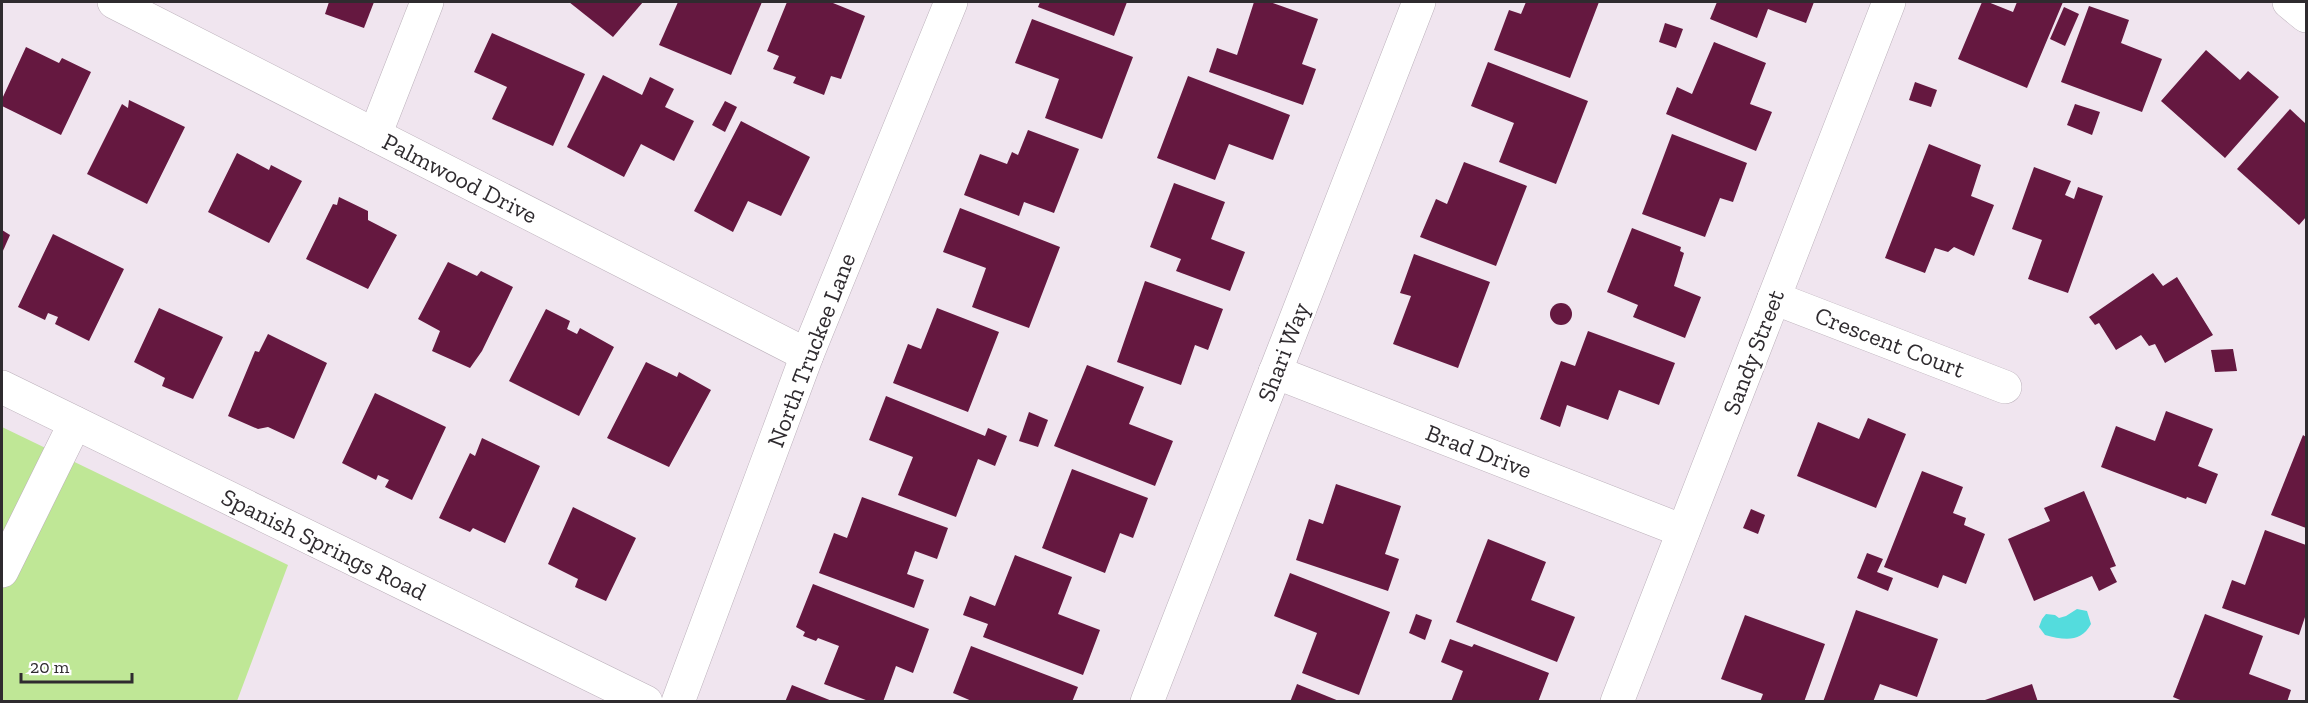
<svg xmlns="http://www.w3.org/2000/svg" width="2308" height="703" viewBox="0 0 2308 703" font-family="'Zilla Slab',serif">
  <style>
    .green { fill: #bfe796 }
    .water { fill: #54dcdd }
    .building { fill: #651840 }
    .lines { fill: none; stroke-linecap: round; stroke-linejoin: round }
    .minor-casing { stroke: #bcb1bb; stroke-width: 34 }
    .tertiary-casing { stroke: #bcb1bb; stroke-width: 34 }
    .minor { stroke: #fff; stroke-width: 33 }
    .tertiary { stroke: #fff; stroke-width: 33 }
    .labels { text-anchor: middle; dominant-baseline: central; stroke-width: 6; stroke-linejoin: round; paint-order: stroke }
    .street-label { font-size: 24px; fill: #2f2b2f; stroke: #fff }
  </style>
  <rect width="100%" height="100%" fill="#f0e5ef"/>
  <polygon class="green" points="2,427 288,565 237,701 2,701"/>
  <path class="water" d="M2077,609L2087,611L2091,624C2081,643 2064,640 2045,635L2039,627L2042,619L2046,614L2055,615L2059,618L2066,616Z"/>
  <g class="building">
    <polygon points="329,2 374,2 364,28 325,14"/>
    <polygon points="569,2 643,2 613,37"/>
    <polygon points="678,2 762,2 731,75 659,45"/>
    <polygon points="787,2 834,2 833,3 865,16 841,79 831,76 824,95 793,83 796,77 773,69 779,56 767,51"/>
    <polygon points="1040,2 1127,2 1114,36 1038,7"/>
    <polygon points="1254,2 1270,2 1318,19 1302,64 1316,69 1303,105 1209,72 1217,48 1237,55"/>
    <polygon points="1526,2 1599,2 1570,78 1494,50 1509,10 1521,14"/>
    <polygon points="1717,2 1814,2 1806,23 1768,9 1757,38 1710,19"/>
    <polygon points="1982,2 1988,2 2013,12 2017,2 2063,2 2027,88 1958,59"/>
    <polygon points="2089,6 2129,20 2121,43 2162,59 2142,112 2061,82"/>
    <polygon points="2064,7 2079,14 2065,46 2050,39"/>
    <polygon points="1032,19 1133,57 1102,139 1045,118 1059,79 1015,63"/>
    <polygon points="1665,23 1683,29 1676,48 1659,42"/>
    <polygon points="492,33 585,74 553,146 492,119 507,87 474,72"/>
    <polygon points="1714,42 1766,63 1750,104 1772,112 1756,151 1666,114 1677,87 1692,94"/>
    <polygon points="26,47 59,63 62,58 91,72 61,135 2,106 2,99"/>
    <polygon points="2206,50 2240,80 2248,71 2279,97 2225,158 2161,101"/>
    <polygon points="1488,62 1588,101 1556,184 1499,162 1514,123 1471,106"/>
    <polygon points="603,75 642,95 650,77 674,89 665,107 694,121 674,161 641,144 624,177 567,147"/>
    <polygon points="1188,76 1290,115 1273,160 1229,144 1215,180 1157,158"/>
    <polygon points="1915,82 1937,90 1931,107 1909,100"/>
    <polygon points="129,100 185,127 147,204 87,174 122,104 128,108"/>
    <polygon points="725,101 737,107 725,132 712,125"/>
    <polygon points="2075,104 2100,112 2092,135 2067,125"/>
    <polygon points="2290,109 2306,124 2306,217 2299,225 2237,169"/>
    <polygon points="741,121 810,157 781,216 748,201 733,232 694,211"/>
    <polygon points="1028,130 1079,149 1054,213 1024,202 1019,216 964,195 980,154 1007,164 1012,152 1018,155"/>
    <polygon points="1672,134 1747,163 1733,202 1720,198 1705,237 1642,214"/>
    <polygon points="1929,144 1981,165 1971,196 1994,205 1974,256 1954,247 1948,252 1935,248 1925,273 1885,258"/>
    <polygon points="237,153 269,170 271,165 302,181 269,243 208,212"/>
    <polygon points="1464,162 1527,186 1496,266 1420,237 1436,199 1447,204"/>
    <polygon points="2034,167 2071,181 2065,195 2074,199 2078,187 2103,196 2068,293 2028,279 2042,240 2012,229"/>
    <polygon points="1174,183 1225,202 1211,239 1245,252 1230,291 1176,271 1181,259 1150,247"/>
    <polygon points="339,197 368,211 368,220 397,235 368,289 306,259 333,204 337,205"/>
    <polygon points="960,208 1060,247 1029,328 972,307 986,268 943,252"/>
    <polygon points="1632,228 1681,247 1680,251 1684,253 1674,286 1701,297 1685,338 1633,317 1638,305 1607,292"/>
    <polygon points="2,230 10,235 2,253"/>
    <polygon points="53,234 124,269 89,341 55,324 58,317 48,313 45,320 18,307"/>
    <polygon points="1414,254 1490,282 1458,368 1393,344 1411,296 1400,293"/>
    <polygon points="448,262 477,276 481,271 513,287 482,351 470,368 432,351 440,331 418,319"/>
    <polygon points="2153,273 2163,286 2177,277 2213,335 2165,363 2155,344 2149,346 2141,335 2116,350 2099,323 2095,325 2089,317"/>
    <polygon points="1145,281 1223,309 1208,350 1195,345 1181,385 1117,362"/>
    <circle cx="1561" cy="314" r="11"/>
    <polygon points="159,308 223,337 193,399 162,386 165,378 134,362"/>
    <polygon points="937,308 999,332 968,412 893,383 908,344 921,349"/>
    <polygon points="546,309 570,321 567,329 577,334 580,328 614,347 579,416 509,381"/>
    <polygon points="1588,331 1675,363 1659,405 1619,390 1608,420 1567,405 1560,427 1540,419 1561,361 1575,366"/>
    <polygon points="268,334 327,363 294,439 268,427 258,429 228,416 255,351 259,352"/>
    <polygon points="2233,349 2237,371 2215,372 2211,350"/>
    <polygon points="646,362 677,377 679,372 711,390 669,467 607,438"/>
    <polygon points="1087,365 1144,387 1129,424 1173,441 1155,486 1054,446"/>
    <polygon points="375,393 446,427 412,500 385,487 389,480 378,475 376,480 342,463"/>
    <polygon points="886,396 985,436 988,428 1007,436 995,466 978,459 956,517 898,495 913,457 869,440"/>
    <polygon points="2166,411 2213,429 2198,466 2218,474 2206,504 2187,497 2186,499 2101,467 2116,426 2155,441"/>
    <polygon points="1029,412 1048,420 1038,447 1019,441"/>
    <polygon points="1868,418 1906,434 1876,508 1797,476 1818,422 1859,439"/>
    <polygon points="2303,435 2306,437 2306,528 2271,515"/>
    <polygon points="482,438 540,466 505,543 473,528 470,532 439,518 470,453 475,456"/>
    <polygon points="1072,469 1148,498 1133,538 1120,533 1105,573 1042,548"/>
    <polygon points="1922,471 1963,487 1953,513 1966,518 1964,525 1985,534 1966,584 1943,575 1938,588 1884,567"/>
    <polygon points="1336,484 1401,506 1385,554 1399,559 1388,591 1296,560 1309,519 1323,524"/>
    <polygon points="2084,491 2116,566 2110,568 2117,582 2099,591 2092,576 2034,601 2008,539 2050,521 2044,508"/>
    <polygon points="862,497 948,528 937,559 915,551 907,574 924,580 914,608 819,573 834,533 847,538"/>
    <polygon points="573,507 636,538 606,601 575,587 578,579 548,564"/>
    <polygon points="1751,509 1765,515 1758,534 1743,528"/>
    <polygon points="2265,530 2306,545 2306,614 2299,635 2222,608 2232,580 2245,585"/>
    <polygon points="1488,539 1546,562 1531,600 1575,617 1557,662 1456,622"/>
    <polygon points="1867,553 1883,559 1877,572 1893,578 1888,591 1857,578"/>
    <polygon points="1015,555 1072,577 1058,614 1100,630 1083,675 983,637 988,624 963,615 970,596 995,606"/>
    <polygon points="1290,573 1390,612 1359,695 1302,673 1317,633 1274,616"/>
    <polygon points="813,584 929,629 913,673 896,666 883,702 871,702 824,684 839,646 818,638 816,641 803,636 805,632 796,627"/>
    <polygon points="1856,610 1938,639 1917,697 1880,684 1873,702 1823,702"/>
    <polygon points="1416,614 1432,620 1425,640 1409,633"/>
    <polygon points="2205,614 2263,636 2249,674 2291,690 2287,702 2185,702 2173,697"/>
    <polygon points="1745,615 1825,644 1804,702 1760,702 1763,694 1721,679"/>
    <polygon points="1450,639 1472,647 1474,644 1549,673 1538,702 1451,702 1463,671 1441,662"/>
    <polygon points="971,646 1078,687 1072,702 974,702 953,693"/>
    <polygon points="1297,684 1339,701 1339,702 1290,702"/>
    <polygon points="2032,684 2038,702 1982,702 1982,701"/>
    <polygon points="792,685 832,701 832,702 785,702"/>
  </g>
  <g class="lines">
    <defs>
      <g id="minor">
        <polyline points="114,2 807,355"/>
        <polyline points="2289,2 2306,16"/>
        <polyline points="375,135 427,2"/>
        <polyline points="1774,298 2005,387"/>
        <polyline points="1275,372 1683,531"/>
        <polyline points="2,571 75,423"/>
        <polyline points="1147,702 1419,2"/>
        <polyline points="1617,702 1889,2"/>
      </g>
      <g id="tertiary">
        <polyline points="2,387 646,702"/>
        <polyline points="678,702 807,355 951,2"/>
      </g>
    </defs>
    <use href="#minor" class="minor-casing"/>
    <use href="#tertiary" class="tertiary-casing"/>
    <use href="#minor" class="minor"/>
    <use href="#tertiary" class="tertiary"/>
  </g>
  <g class="labels">
    <g class="street-label">
      <text transform="translate(460 178) rotate(27)">Palmwood Drive</text>
      <text transform="translate(1890 342) rotate(21)">Crescent Court</text>
      <text transform="translate(811 350) rotate(-69)">North Truckee Lane</text>
      <text transform="translate(1283 352) rotate(-69)">Shari Way</text>
      <text transform="translate(1753 352) rotate(-69)">Sandy Street</text>
      <text transform="translate(1479 451) rotate(21)">Brad Drive</text>
      <text transform="translate(324 544) rotate(26)">Spanish Springs Road</text>
    </g>
  </g>
  <rect width="2308" height="703" fill="none" stroke="#2f2b2f" stroke-width="6"/>
  <path d="M21 673v9h111v-9" fill="none" stroke="#2f2b2f" stroke-width="3"/>
  <text x="30" y="673" font-size="18" fill="#2f2b2f" stroke="#ffffff" stroke-width="4.5" paint-order="stroke">20 m</text>
</svg>
